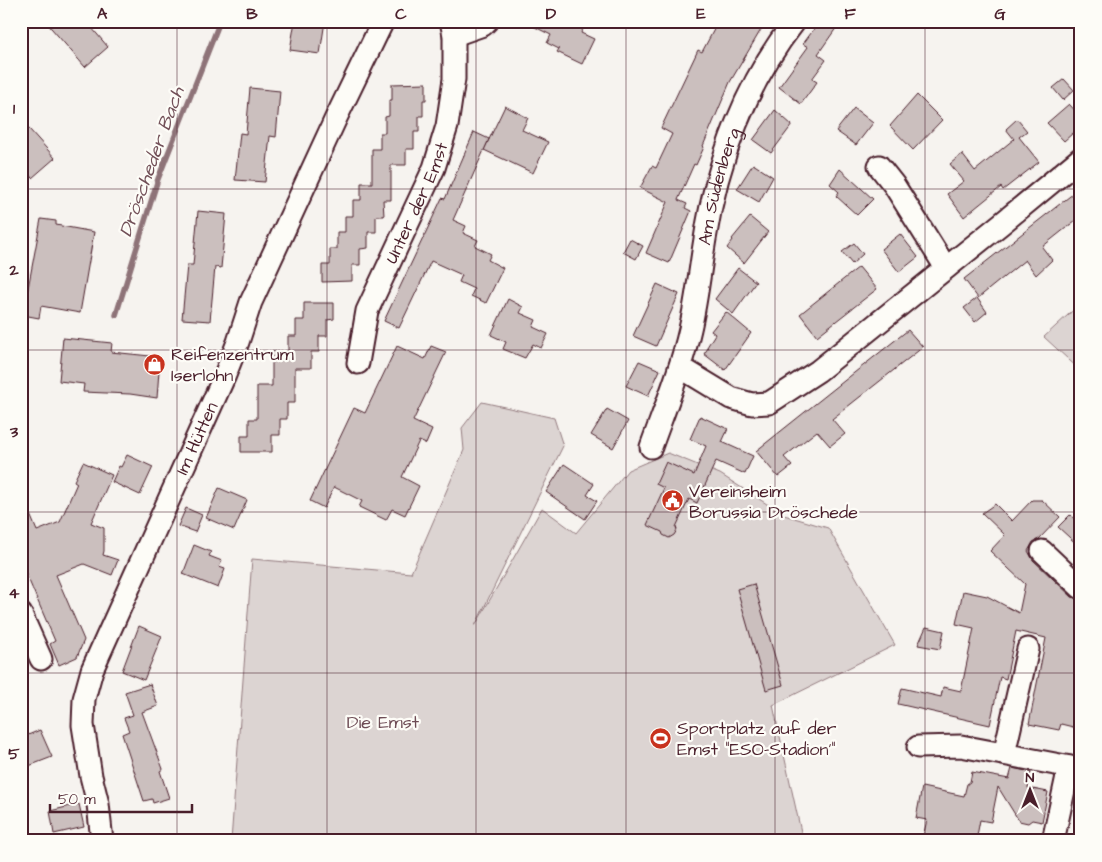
<svg xmlns="http://www.w3.org/2000/svg" width="1102" height="862" viewBox="0 0 1102 862" font-family="'Architects Daughter',sans-serif">
  <style>
    .green { fill: #dcd4d2; stroke: #937a7e }
    .lines { fill: none; stroke-linecap: round; stroke-linejoin: round }
    .stream { stroke: #8e7378; stroke-width: 5.5 }
    .building { fill: #cbbfbe; stroke: #4a1f2b }
    .minor-casing { stroke: #4a1f2b; stroke-width: 25 }
    .minor { stroke: #fdfcf7; stroke-width: 21 }
    .grid { fill: none; stroke: #4a1f2b; stroke-width: 1; stroke-opacity: 0.55 }
    .labels { text-anchor: middle; dominant-baseline: central; stroke-width: 4.5; stroke-linejoin: round; paint-order: stroke }
    .street-label { font-size: 18px; fill: #4a1f2b; stroke: #fdfcf7 }
    .poi-label { font-size: 18px; fill: #4a1f2b; stroke: #fdfcf7; text-anchor: start }
    .park-label { font-size: 18px; fill: #6e4c55; stroke: #fdfcf7 }
    .water-label { font-size: 19px; font-style: italic; fill: #725058; stroke: #fdfcf7 }
    .neatline { fill: none; stroke: #4a1f2b; stroke-width: 2 }
    .grid-label { font-size: 16px; text-anchor: middle; font-weight: bold; fill: #4a1f2b }
  </style>
  <rect width="100%" height="100%" fill="#f6f3ef"/>
  <filter id="ink" filterUnits="userSpaceOnUse"><feTurbulence type="fractalNoise" baseFrequency=".02" numOctaves="2"/><feDisplacementMap in="SourceGraphic" scale="10" xChannelSelector="R" yChannelSelector="G"/><feConvolveMatrix kernelMatrix="1 2 1 2 8 2 1 2 1" color-interpolation-filters="sRGB"/></filter>
  <g filter="url(#ink)">
    <g class="green">
      <polygon points="1081,303 1081,371 1044,337"/>
      <polygon points="482,402 554,418 563,446 475,626 542,508 576,533 628,470 668,453 720,474 784,515 828,528 895,645 773,705 803,841 231,841 252,559 411,573 464,450 462,428"/>
    </g>
    <g class="lines">
      <polyline class="stream" points="116,315 158,179 220,21"/>
    </g>
    <g class="building">
      <polygon points="45,21 86,21 108,47 85,67"/>
      <polygon points="295,21 325,21 320,54 290,50"/>
      <polygon points="523,21 567,21 583,29 581,33 594,39 582,64 557,52 559,49 547,43 551,35"/>
      <polygon points="734,21 765,21 761,27 762,28 730,82 703,146 704,147 696,165 694,164 678,200 687,204 685,208 691,211 669,263 646,253 668,202 640,188 652,166 656,168 672,134 661,128 698,50 702,52 718,22 730,29"/>
      <polygon points="820,21 841,21 818,54 826,60 812,79 817,82 801,104 779,87 808,47 803,44"/>
      <polygon points="1064,79 1074,90 1063,100 1053,88"/>
      <polygon points="426,83 426,100 423,100 423,116 419,116 419,132 414,132 414,149 406,149 406,165 391,165 391,200 383,200 384,216 376,216 376,232 368,232 368,248 360,249 360,265 352,265 352,281 322,282 322,265 330,265 330,249 337,249 337,232 345,232 345,216 353,216 353,200 361,200 361,183 372,183 372,149 380,149 380,133 385,133 385,117 389,116 389,100 392,100 392,84"/>
      <polygon points="250,88 280,91 276,137 270,136 265,182 235,180 240,133 246,134"/>
      <polygon points="917,95 942,120 913,150 890,126"/>
      <polygon points="1069,104 1081,117 1081,126 1064,141 1047,123"/>
      <polygon points="505,106 528,118 522,130 548,142 533,173 484,150"/>
      <polygon points="854,108 873,123 856,145 836,131"/>
      <polygon points="775,110 792,125 771,153 753,140"/>
      <polygon points="1017,119 1027,131 1019,137 1039,162 1003,190 1001,187 964,217 947,194 964,181 950,164 962,154 975,171 1014,139 1006,129"/>
      <polygon points="21,120 55,158 32,178 21,166"/>
      <polygon points="474,132 489,139 453,220 466,226 463,233 478,240 475,246 491,254 488,260 503,268 486,303 471,296 474,289 459,282 462,275 431,261 399,328 384,321 442,198 445,199"/>
      <polygon points="753,164 773,177 759,202 737,189"/>
      <polygon points="840,169 873,199 857,215 836,196 839,192 830,184"/>
      <polygon points="1074,193 1081,202 1081,216 1042,247 1052,260 1036,275 1025,260 978,298 964,279"/>
      <polygon points="198,211 226,214 221,268 215,267 210,321 182,319 187,265 193,265"/>
      <polygon points="750,217 768,232 744,263 727,248 733,240 732,239"/>
      <polygon points="41,219 56,221 56,225 94,232 80,313 41,306 39,318 23,315"/>
      <polygon points="900,234 918,257 899,272 881,249"/>
      <polygon points="630,239 643,246 636,259 623,252"/>
      <polygon points="854,243 863,254 852,264 842,252"/>
      <polygon points="859,267 877,289 817,336 800,314"/>
      <polygon points="738,268 756,282 733,314 715,299"/>
      <polygon points="657,284 679,294 656,346 633,336"/>
      <polygon points="977,298 987,312 975,322 964,308"/>
      <polygon points="508,299 523,307 520,313 536,320 533,327 548,334 541,348 533,344 525,358 503,349 506,342 491,335"/>
      <polygon points="304,303 334,303 334,319 327,320 327,336 319,336 319,352 311,352 311,368 295,368 295,403 287,403 287,419 280,419 280,435 272,435 272,452 241,452 241,436 249,436 249,419 257,419 257,386 272,386 272,352 288,352 288,336 296,336 296,320 304,320"/>
      <polygon points="726,312 751,333 725,370 704,354 708,348 707,347 715,334 711,331"/>
      <polygon points="908,330 923,347 832,419 845,434 830,446 817,431 784,457 792,466 778,477 756,451"/>
      <polygon points="63,338 112,343 111,352 160,357 157,398 130,394 83,392 84,384 59,381"/>
      <polygon points="397,346 425,359 431,346 446,352 413,421 432,430 426,444 419,441 402,477 419,486 405,515 392,509 386,520 359,507 362,501 334,487 324,508 310,501 354,408 365,413"/>
      <polygon points="639,361 660,370 648,396 626,386"/>
      <polygon points="607,409 628,421 613,448 591,435"/>
      <polygon points="700,416 728,429 722,442 753,456 745,474 716,461 697,503 689,499 676,527 677,530 674,535 669,538 663,535 662,532 647,525 664,488 656,484 666,462 694,475 706,446 690,439"/>
      <polygon points="127,455 153,467 140,495 112,482 119,466 121,467"/>
      <polygon points="83,462 112,475 91,523 104,528 104,551 103,555 118,560 112,575 84,564 56,575 84,640 77,657 59,665 50,644 55,641 21,562 21,493 37,531 60,522 77,483 74,481"/>
      <polygon points="564,464 594,484 587,495 597,501 585,519 546,492"/>
      <polygon points="219,488 247,500 234,530 206,518"/>
      <polygon points="1032,500 1042,500 1060,517 1039,539 1033,542 1028,551 1033,560 1072,597 1081,600 1081,729 1061,724 1059,730 1029,724 1046,638 1016,631 1006,679 1000,677 990,725 898,704 902,688 941,697 943,687 961,691 974,628 956,624 963,591 987,596 1019,613 1025,584 990,551 1005,535 982,513 995,504 1012,521"/>
      <polygon points="186,508 202,515 195,532 178,526"/>
      <polygon points="1070,515 1081,525 1081,548 1058,527"/>
      <polygon points="194,545 211,552 209,556 222,561 219,567 225,569 218,588 183,574"/>
      <polygon points="754,584 783,685 766,690 737,589"/>
      <polygon points="139,626 162,636 144,680 122,671"/>
      <polygon points="926,627 944,631 940,649 918,645"/>
      <polygon points="150,684 158,706 142,712 163,769 160,771 169,798 153,803 152,799 144,801 122,734 129,731 124,718 133,715 125,692"/>
      <polygon points="40,730 52,757 21,769 21,738"/>
      <polygon points="1012,768 1031,772 1028,788 1048,792 1042,822 1032,820 1028,823 1019,821 998,787 991,822 980,820 976,841 922,841 927,820 916,818 922,787 964,796 967,784 970,782 972,772 1009,779"/>
      <polygon points="79,804 84,827 54,834 50,811"/>
    </g>
    <g class="lines">
      <defs>
        <g id="minor">
          <polyline points="454,35 483,25 487,21"/>
          <polyline points="879,166 894,185 946,268"/>
          <path id="s1" d="M358,363L367,311L434,168L447,126L454,79V35L451,21"/>
          <polyline points="680,367 731,398 752,404 769,403 818,371 1001,224 1081,158"/>
          <path id="s2" d="M651,447C665,408 681,369 690,329C697,299 700,269 705,239C717,161 746,83 795,21"/>
          <polyline points="1042,551 1081,588"/>
          <polyline points="21,614 41,659"/>
          <polyline points="918,747 961,746 1081,769"/>
          <polyline points="1004,754 1028,649"/>
          <path id="s3" d="M102,841L98,804L91,776L83,725L84,699L92,670L225,375L238,342L251,302L336,118L383,21"/>
          <polyline points="1053,841 1069,767"/>
        </g>
      </defs>
      <use href="#minor" class="minor-casing"/>
      <use href="#minor" class="minor"/>
    </g>
  </g>
  <path class="grid" d="M177,21V841M327,21V841M476,21V841M626,21V841M775,21V841M925,21V841M21,189H1081M21,350H1081M21,512H1081M21,673H1081"/>
  <defs>
    <symbol id="shop-disc" viewBox="-11 -11 22 22"><circle r="9.5" fill="#c8321e" stroke="#fdfcf7"/><path d="M-5-2.5h2.3a2.7 3.5 0 0 1 5.4 0H5L5.5 6h-11ZM-1.5-2.5h3a1.5 2.3 0 0 0-3 0Z" fill="#fff"/></symbol>
    <symbol id="civic-disc" viewBox="-11 -11 22 22"><circle r="9.5" fill="#c8321e" stroke="#fdfcf7"/><path d="M-.6-6.5H3V-4.5H.6V-3L4-1V1h2V6H-6V1h2V-1L-.6-3ZM-1.2 2.5V6h2.4V2.5Z" fill="#fff"/></symbol>
    <symbol id="stadium-disc" viewBox="-11 -11 22 22"><circle r="9.5" fill="#c8321e" stroke="#fdfcf7"/><path d="M0-5a6.5 5 0 1 0 0 10a6.5 5 0 1 0 0-10ZM-3.5-1.8h7v3.6h-7Z" fill="#fff"/></symbol>
  </defs>
  <g fill-rule="evenodd">
    <use href="#shop-disc" x="142" y="352" width="25" height="25"/>
    <use href="#civic-disc" x="660" y="488" width="25" height="25"/>
    <use href="#stadium-disc" x="648" y="726" width="25" height="25"/>
  </g>
  <g class="labels">
    <g class="street-label">
      <text stroke="none"><textPath href="#s2" startOffset="270">Am Südenberg</textPath></text>
      <text stroke="none"><textPath href="#s1" startOffset="172">Unter der Emst</textPath></text>
      <text stroke="none"><textPath href="#s3" startOffset="428">Im Hütten</textPath></text>
    </g>
    <g class="poi-label">
      <text x="171" y="354">Reifenzentrum<tspan x="171" dy="21">Iserlohn</tspan></text>
      <text x="689" y="491">Vereinsheim<tspan x="689" dy="21">Borussia Dröschede</tspan></text>
      <text x="677" y="728">Sportplatz auf der<tspan x="677" dy="21">Emst "ESO-Stadion'"</tspan></text>
    </g>
    <g class="park-label">
      <text x="383" y="722">Die Emst</text>
    </g>
    <g class="water-label">
      <text transform="translate(152 162) rotate(-70)">Dröscheder Bach</text>
    </g>
  </g>
  <rect width="1102" height="862" fill="none" stroke="#fdfcf7" stroke-width="55"/>
  <g transform="translate(1030 790)" stroke="#fdfcf7" stroke-width="4" paint-order="stroke">
  <path d="M0-4L9 19L0 12L-9 19Z" fill="#4a1f2b"/>
  <text y="-8" font-size="14" font-weight="bold" text-anchor="middle" fill="#4a1f2b">N</text>
  </g>
  <path d="M50 804v8h142v-8" fill="none" stroke="#4a1f2b" stroke-width="2.5"/>
  <text x="58" y="804" font-size="15" fill="#4a1f2b" stroke="#fdfcf7" stroke-width="4" paint-order="stroke">50 m</text>
  <rect x="28" y="28" width="1046" height="806" class="neatline"/>
  <g class="grid-label">
    <text x="102" y="19">A</text>
    <text x="252" y="19">B</text>
    <text x="401" y="19">C</text>
    <text x="551" y="19">D</text>
    <text x="701" y="19">E</text>
    <text x="850" y="19">F</text>
    <text x="1000" y="19">G</text>
    <text x="14" y="114">1</text>
    <text x="14" y="275">2</text>
    <text x="14" y="437">3</text>
    <text x="14" y="598">4</text>
    <text x="14" y="759">5</text>
  </g>
</svg>
